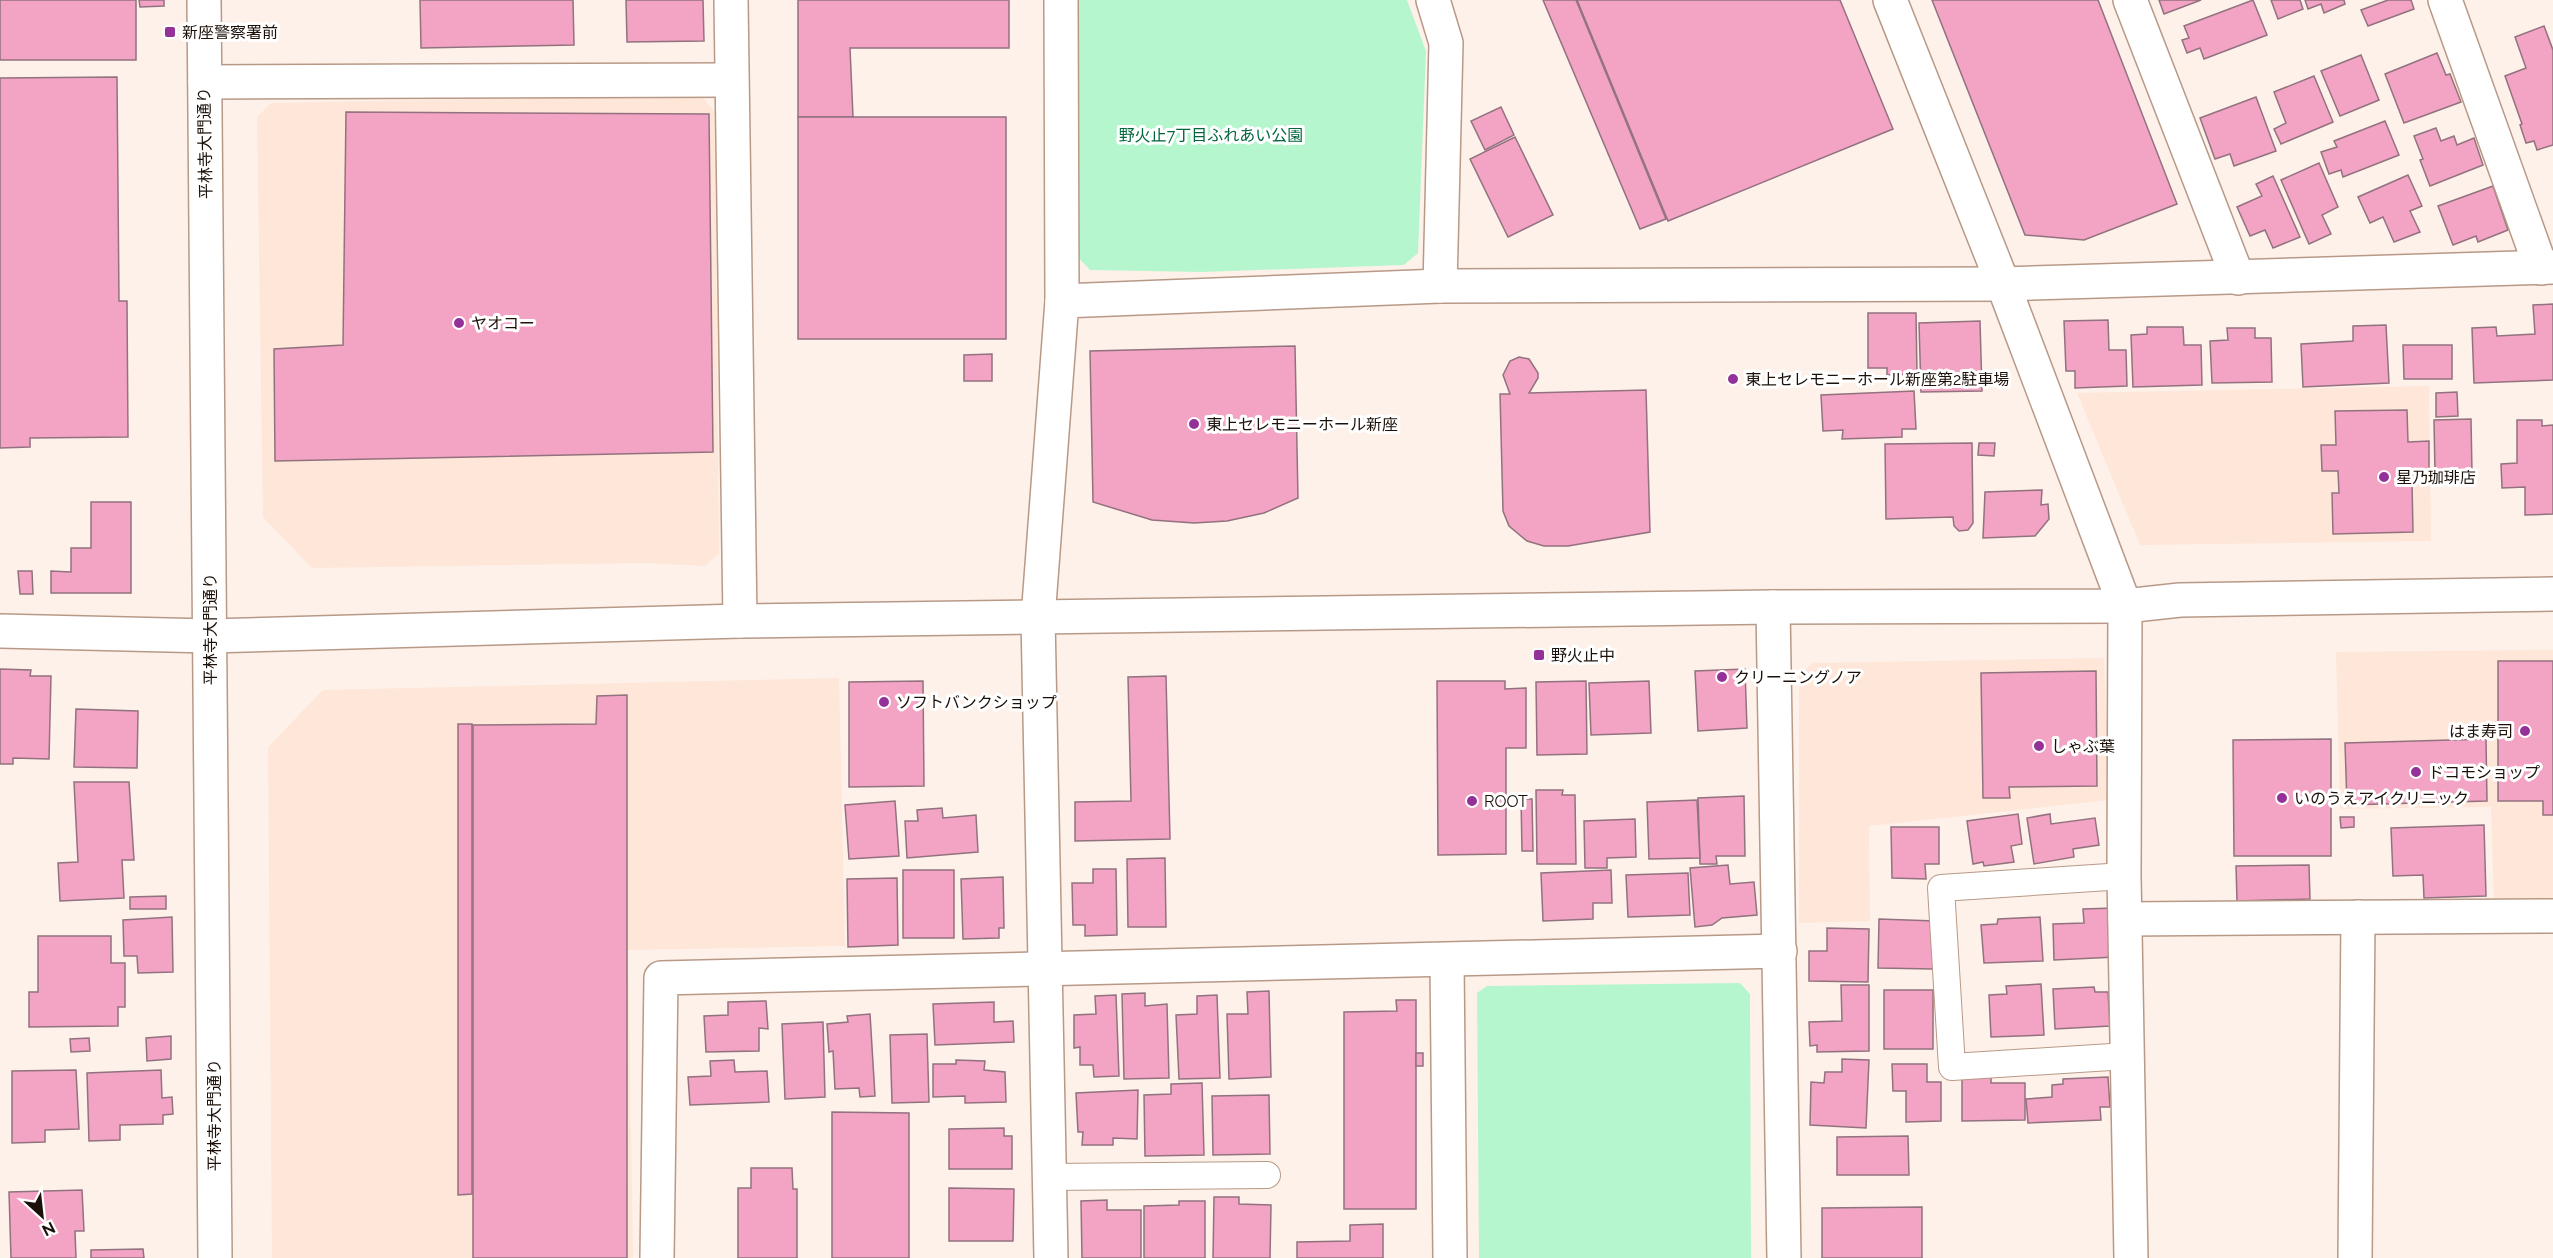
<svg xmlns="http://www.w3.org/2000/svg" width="2553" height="1258" viewBox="0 0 2553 1258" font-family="Raleway,'Noto Sans JP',sans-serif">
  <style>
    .built { fill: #fee6d8 }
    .green { fill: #b6f6cf }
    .building { fill: #f3a3c4; stroke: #92727f; stroke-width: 1.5 }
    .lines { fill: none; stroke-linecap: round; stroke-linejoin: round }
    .service-casing { stroke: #b89987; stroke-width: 28 }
    .minor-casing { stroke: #b89987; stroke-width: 36 }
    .tertiary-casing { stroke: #b89987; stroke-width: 36 }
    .service { stroke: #fff; stroke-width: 26 }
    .minor { stroke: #fff; stroke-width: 33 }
    .tertiary { stroke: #fff; stroke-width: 33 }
    .poi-dot { fill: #933199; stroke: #fff; stroke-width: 2 }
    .labels { text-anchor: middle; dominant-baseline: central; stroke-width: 6; stroke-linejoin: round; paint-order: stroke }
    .poi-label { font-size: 16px; fill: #1c110a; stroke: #fff; text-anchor: start }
    .park-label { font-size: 16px; fill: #03663d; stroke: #fff }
    .street-label { font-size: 16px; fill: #1c110a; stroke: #fff }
  </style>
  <rect width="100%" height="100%" fill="#fef1e9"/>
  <g class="built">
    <polygon points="700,95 715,112 719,554 705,566 646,563 312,568 263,517 257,117 271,103"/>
    <polygon points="2429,386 2431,541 2140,545 2077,393"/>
    <polygon points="2553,650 2553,902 2494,903 2491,807 2340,809 2336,652"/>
    <polygon points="2104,658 2109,800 1869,826 1870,921 1799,923 1799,675 1813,663"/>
    <polygon points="839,678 845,946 628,950 633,1258 272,1258 268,747 323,690"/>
  </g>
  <g class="green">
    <polygon points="1074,0 1407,0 1426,51 1418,253 1404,265 1202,272 1090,270 1074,253"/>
    <polygon points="1740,983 1750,994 1751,1258 1479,1258 1477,993 1487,986"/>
  </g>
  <g class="building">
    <rect x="0" y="0" width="136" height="60"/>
    <polygon points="139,0 164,0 164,6 140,7"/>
    <polygon points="420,0 573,0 574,45 421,48"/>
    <polygon points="626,0 703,0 704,41 627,42"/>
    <polygon points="798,0 1009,0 1009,48 850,48 853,117 798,117"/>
    <polygon points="1543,0 1576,0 1666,219 1640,229"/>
    <polygon points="1577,0 1840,0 1893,129 1668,221"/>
    <polygon points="1932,0 2098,0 2177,204 2084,240 2025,235"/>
    <polygon points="2159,0 2201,0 2164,14"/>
    <polygon points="2253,0 2267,35 2204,59 2200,48 2187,53 2182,40 2189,38 2184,26"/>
    <polygon points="2271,0 2300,0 2303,9 2278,19"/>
    <polygon points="2305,0 2344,0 2345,4 2324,13 2321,4 2308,9"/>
    <polygon points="2388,0 2411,0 2414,9 2368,26 2361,10"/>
    <polygon points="2544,26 2553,50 2553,145 2537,150 2534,141 2526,143 2520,125 2522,124 2505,76 2526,68 2515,37"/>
    <polygon points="2437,53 2446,75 2450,74 2461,102 2404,123 2385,74"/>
    <polygon points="2361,55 2379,100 2340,116 2321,71"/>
    <polygon points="2314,76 2333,122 2281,144 2274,129 2286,123 2274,92"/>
    <polygon points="117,77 119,301 127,301 128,437 30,438 30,447 0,448 0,78"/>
    <polygon points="2256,97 2276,151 2234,166 2230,154 2215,159 2200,118"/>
    <polygon points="1501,107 1514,135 1485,150 1471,121"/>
    <polygon points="346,112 709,114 713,452 275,461 274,349 343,345"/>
    <rect x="798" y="117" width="208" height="222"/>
    <polygon points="2385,121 2399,155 2343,177 2341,170 2329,174 2321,152 2337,147 2334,141"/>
    <polygon points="2436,128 2441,141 2454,136 2457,145 2474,138 2483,165 2430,186 2420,160 2423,159 2414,136"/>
    <polygon points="1515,137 1553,215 1508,237 1470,159"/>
    <polygon points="2319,163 2338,207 2322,215 2331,234 2309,244 2281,180"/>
    <polygon points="2408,175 2422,206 2410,211 2420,232 2394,242 2383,217 2370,223 2358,197"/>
    <polygon points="2273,176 2300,237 2273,248 2265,230 2250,236 2237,207 2262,196 2256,184"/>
    <polygon points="2493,186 2508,230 2478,242 2476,236 2453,245 2438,206"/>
    <polygon points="2553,304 2553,380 2474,383 2472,328 2496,327 2497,336 2535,334 2533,305"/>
    <polygon points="1868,313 1916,313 1917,374 1887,375 1887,368 1868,368"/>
    <polygon points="2108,320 2109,350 2126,350 2127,386 2075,388 2075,371 2066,371 2064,321"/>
    <polygon points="1980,321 1982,391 1921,392 1919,323"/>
    <polygon points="2386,325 2389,383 2303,387 2301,344 2353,341 2353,326"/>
    <polygon points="2147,327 2183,327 2184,345 2201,345 2202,385 2133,387 2131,335 2147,334"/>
    <polygon points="2227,328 2255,328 2255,338 2271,338 2272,382 2212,383 2210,341 2228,340"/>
    <polygon points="2403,345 2452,345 2452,379 2404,379"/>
    <polygon points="1295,346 1298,498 1264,513 1227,521 1194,523 1152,520 1093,502 1090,351"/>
    <polygon points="992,354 992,381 964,381 964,355"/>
    <polygon points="1519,357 1529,359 1538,373 1538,378 1529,393 1646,390 1650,532 1568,546 1544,546 1527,541 1509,526 1503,511 1500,394 1510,394 1503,375 1510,361"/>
    <polygon points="1914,391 1916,429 1902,429 1902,437 1842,439 1843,430 1823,431 1821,395"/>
    <polygon points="2457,392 2458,416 2436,417 2436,393"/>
    <polygon points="2407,410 2408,442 2429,441 2429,484 2412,483 2413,532 2333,534 2332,493 2339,493 2338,471 2322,471 2321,445 2336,445 2335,411"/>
    <polygon points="2471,419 2472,473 2435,474 2434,420"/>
    <polygon points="2517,420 2542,420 2542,426 2553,425 2553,514 2525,515 2525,487 2502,488 2501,464 2517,463"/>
    <polygon points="1972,443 1973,523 1968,530 1959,531 1954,526 1953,517 1886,519 1885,444"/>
    <polygon points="1979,443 1995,443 1994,456 1978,455"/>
    <polygon points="2042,490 2041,505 2048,504 2049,519 2035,536 1983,538 1985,492"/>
    <polygon points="91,502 131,502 131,593 51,593 51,571 71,572 71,548 91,548"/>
    <polygon points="18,571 32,571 33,594 20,594"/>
    <polygon points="2498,661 2553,661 2553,815 2543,815 2543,801 2498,801"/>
    <polygon points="0,669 31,670 30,676 51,676 49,759 13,758 13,764 0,764"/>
    <polygon points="1745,669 1747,728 1698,731 1695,671"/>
    <polygon points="2096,671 2097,786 2009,787 2010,798 1983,798 1981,673"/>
    <polygon points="1166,676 1170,839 1075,841 1075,802 1131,801 1128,677"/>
    <polygon points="923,681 924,786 849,787 849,682"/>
    <polygon points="1437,681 1505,681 1505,689 1526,688 1526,748 1506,748 1506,854 1438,855"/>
    <polygon points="1586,681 1587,754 1537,755 1536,682"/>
    <polygon points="1649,681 1651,733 1591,735 1589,683"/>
    <polygon points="627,695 627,1258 473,1258 473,725 596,724 597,696"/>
    <polygon points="76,709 138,711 137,768 74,767"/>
    <polygon points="458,724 472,724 472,1194 458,1195"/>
    <polygon points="2331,739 2331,856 2234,856 2233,740"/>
    <polygon points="2486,739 2487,801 2347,805 2345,743"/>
    <polygon points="74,782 129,782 134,860 122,860 124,898 60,901 58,863 78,862"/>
    <polygon points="1536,790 1563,790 1562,795 1575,795 1576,864 1537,864"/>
    <polygon points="1744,796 1745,856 1716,856 1717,864 1700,864 1698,798"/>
    <polygon points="1521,799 1532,799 1533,851 1522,851"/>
    <polygon points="1697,800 1700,858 1649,859 1647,802"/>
    <polygon points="895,801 899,856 849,859 845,805"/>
    <polygon points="942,808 943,818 976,815 978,852 907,858 905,821 918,821 917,810"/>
    <polygon points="2018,814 2022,844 2011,846 2014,862 1984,866 1983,862 1973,864 1967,821"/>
    <polygon points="2050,814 2051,824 2095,818 2099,845 2073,849 2074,857 2034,864 2027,818"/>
    <polygon points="2340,817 2354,817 2354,827 2341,828"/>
    <polygon points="1635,819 1636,857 1607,858 1607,868 1585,868 1584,821"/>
    <polygon points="2484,825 2486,896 2424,898 2423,875 2393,876 2391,828"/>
    <polygon points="1891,827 1939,827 1939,864 1925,864 1926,879 1892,878"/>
    <polygon points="1165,858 1166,927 1128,927 1127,859"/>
    <polygon points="1728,865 1730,884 1754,882 1757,915 1722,918 1712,925 1695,927 1690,868"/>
    <polygon points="2309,865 2310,899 2237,901 2236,866"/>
    <polygon points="1093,869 1116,869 1117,935 1085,936 1085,925 1073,925 1072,883 1093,883"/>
    <rect x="903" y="870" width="51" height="68"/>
    <polygon points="1611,870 1612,903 1593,903 1593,919 1543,921 1541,873"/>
    <polygon points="1688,873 1690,915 1628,917 1626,875"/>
    <polygon points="1003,877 1004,928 999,928 999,938 963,939 961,879"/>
    <polygon points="897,878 898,945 848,947 847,879"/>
    <polygon points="166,896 166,909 130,909 130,897"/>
    <polygon points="2114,908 2116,957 2054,960 2053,924 2084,923 2083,909"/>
    <polygon points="172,917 173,972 138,973 137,956 124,956 123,920"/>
    <polygon points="2040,917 2043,961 1984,963 1981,925 1997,924 1998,919"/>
    <polygon points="1879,919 1935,921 1933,969 1878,968"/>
    <polygon points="1827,928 1869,929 1868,982 1809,981 1809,951 1827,951"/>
    <polygon points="38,936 111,936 111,963 125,963 125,1007 118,1007 118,1026 29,1027 29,992 38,992"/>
    <polygon points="2041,984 2044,1035 1991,1037 1989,995 2007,994 2006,986"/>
    <polygon points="1841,985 1869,985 1869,1051 1817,1052 1817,1045 1810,1046 1809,1022 1842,1021"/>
    <polygon points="2094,987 2095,992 2108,992 2110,1026 2055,1029 2053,989"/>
    <rect x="1884" y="990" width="49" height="59"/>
    <polygon points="1269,991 1271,1077 1229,1079 1227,1014 1248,1014 1247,992"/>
    <polygon points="1145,993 1145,1006 1167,1004 1169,1078 1124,1079 1122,994"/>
    <polygon points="1116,995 1119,1076 1094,1077 1093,1065 1080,1065 1080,1047 1074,1048 1074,1015 1096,1014 1095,996"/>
    <polygon points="1217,995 1220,1078 1179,1079 1176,1015 1197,1014 1197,996"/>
    <polygon points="1396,1000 1416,1000 1416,1209 1344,1209 1344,1012 1397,1011"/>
    <polygon points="766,1001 768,1029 759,1028 759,1051 706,1052 704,1016 728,1015 728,1002"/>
    <polygon points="994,1002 994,1022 1013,1021 1014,1042 935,1045 933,1004"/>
    <polygon points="870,1014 875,1096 860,1097 859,1088 835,1089 833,1051 829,1052 827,1024 848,1022 847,1016"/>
    <polygon points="823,1022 825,1097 785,1099 782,1024"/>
    <polygon points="927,1034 929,1102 892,1103 890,1035"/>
    <polygon points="171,1036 171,1059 147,1061 146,1038"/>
    <polygon points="89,1038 90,1051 71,1052 70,1039"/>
    <rect x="1416" y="1053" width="7" height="13"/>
    <polygon points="1842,1059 1869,1060 1866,1128 1810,1125 1811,1082 1824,1083 1825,1072 1842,1072"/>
    <polygon points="734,1060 735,1072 767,1071 769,1102 690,1105 688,1077 711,1076 710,1061"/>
    <polygon points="956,1060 985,1061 984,1070 1005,1072 1006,1102 965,1103 965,1096 933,1097 933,1064 956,1064"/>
    <polygon points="1892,1064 1927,1064 1927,1082 1941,1082 1941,1121 1906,1122 1906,1091 1893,1091"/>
    <polygon points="76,1070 79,1129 45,1130 45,1142 12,1143 12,1071"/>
    <polygon points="161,1070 162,1098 172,1097 173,1114 163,1115 163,1124 120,1125 120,1140 89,1141 87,1073"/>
    <polygon points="1962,1075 1991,1075 1991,1083 2025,1083 2025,1120 1962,1121"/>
    <polygon points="2108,1077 2110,1107 2100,1107 2101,1120 2028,1123 2026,1099 2052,1097 2052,1085 2063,1084 2063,1079"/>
    <polygon points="1202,1083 1204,1155 1145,1156 1144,1095 1171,1094 1171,1084"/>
    <polygon points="1138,1090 1137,1139 1113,1138 1113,1145 1082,1145 1083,1132 1078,1132 1076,1093"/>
    <polygon points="1269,1095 1270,1154 1213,1155 1212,1096"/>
    <polygon points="832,1112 909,1113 909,1258 832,1258"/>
    <polygon points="1004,1128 1004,1136 1012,1136 1012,1169 949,1169 949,1129"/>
    <polygon points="1908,1136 1909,1175 1837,1175 1837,1137"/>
    <polygon points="751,1168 792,1168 793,1189 797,1189 797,1258 738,1258 738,1188 751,1188"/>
    <polygon points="949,1188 1014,1189 1013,1241 949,1241"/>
    <polygon points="82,1190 84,1231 75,1231 76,1258 11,1258 9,1192"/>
    <polygon points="1214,1197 1239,1197 1239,1204 1271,1205 1270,1258 1213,1258"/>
    <polygon points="1107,1200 1107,1210 1141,1210 1141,1258 1082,1258 1081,1201"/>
    <polygon points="1179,1201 1205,1201 1205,1258 1144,1258 1144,1206 1179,1205"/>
    <polygon points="1922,1207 1922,1258 1822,1258 1822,1208"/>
    <polygon points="1383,1224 1383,1258 1297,1258 1297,1242 1350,1241 1350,1225"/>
    <polygon points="143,1249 144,1258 91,1258 91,1250"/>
  </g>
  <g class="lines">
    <defs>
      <g id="service">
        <polyline points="2124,876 1941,888 1952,1067 2127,1056"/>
        <polyline points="1049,1177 1267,1175"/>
      </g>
      <g id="minor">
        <polyline points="731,0 740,621"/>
        <polyline points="1061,0 1062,301"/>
        <polyline points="1433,0 1446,43 1440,286"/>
        <polyline points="1890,0 2003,284 2125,606 2124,876 2131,1258"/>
        <polyline points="2130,0 2238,278"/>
        <polyline points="2445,0 2541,268"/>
        <polyline points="205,82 730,80"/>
        <polyline points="2003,284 2553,267"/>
        <polyline points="1773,607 1784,1258"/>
        <polyline points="0,631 210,636"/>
        <polyline points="2125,919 2553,916"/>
        <polyline points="1447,961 1450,1258"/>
        <polyline points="657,1258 661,978 1780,951"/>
        <polyline points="2355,1258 2358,917"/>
      </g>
      <g id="tertiary">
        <polyline points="204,0 215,1258"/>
        <polyline points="210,636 740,621 1773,607 2125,606 2180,600 2553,594"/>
        <polyline points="1051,1258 1038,618 1062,301 1440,286 2003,284"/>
      </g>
    </defs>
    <use href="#service" class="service-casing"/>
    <use href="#minor" class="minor-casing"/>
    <use href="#tertiary" class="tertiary-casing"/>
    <use href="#service" class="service"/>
    <use href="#minor" class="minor"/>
    <use href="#tertiary" class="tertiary"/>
  </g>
  <g class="poi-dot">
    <rect x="164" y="26" width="12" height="12" rx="3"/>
    <circle cx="459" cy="323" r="6"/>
    <circle cx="1733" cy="379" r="6"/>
    <circle cx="1194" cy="424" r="6"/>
    <circle cx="2384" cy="477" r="6"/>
    <rect x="1533" y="649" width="12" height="12" rx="3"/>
    <circle cx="1722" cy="677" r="6"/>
    <circle cx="884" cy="702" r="6"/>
    <circle cx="2525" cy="731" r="6"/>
    <circle cx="2039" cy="746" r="6"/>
    <circle cx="2416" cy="772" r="6"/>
    <circle cx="2282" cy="798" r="6"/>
    <circle cx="1472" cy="801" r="6"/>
  </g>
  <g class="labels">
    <g class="poi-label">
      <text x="182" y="32">新座警察署前</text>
      <text x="471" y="323">ヤオコー</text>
      <text x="1745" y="379">東上セレモニーホール新座第2駐車場</text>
      <text x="1206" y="424">東上セレモニーホール新座</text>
      <text x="2396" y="477">星乃珈琲店</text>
      <text x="1551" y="655">野火止中</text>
      <text x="1734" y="677">クリーニングノア</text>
      <text x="896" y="702">ソフトバンクショップ</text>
      <text x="2513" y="731" text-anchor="end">はま寿司</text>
      <text x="2051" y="746">しゃぶ葉</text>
      <text x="2428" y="772">ドコモショップ</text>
      <text x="2294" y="798">いのうえアイクリニック</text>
      <text x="1484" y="801">ROOT</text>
    </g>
    <g class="park-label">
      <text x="1211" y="135">野火止7丁目ふれあい公園</text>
    </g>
    <g class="street-label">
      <text transform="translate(205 143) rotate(-91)">平林寺大門通り</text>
      <text transform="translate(210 629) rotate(-90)">平林寺大門通り</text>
      <text transform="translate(214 1115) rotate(-90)">平林寺大門通り</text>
    </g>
  </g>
  <g transform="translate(42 1216) rotate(153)" stroke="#ffffff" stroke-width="4.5" paint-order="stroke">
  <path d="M0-4.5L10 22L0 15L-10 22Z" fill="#1c110a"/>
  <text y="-9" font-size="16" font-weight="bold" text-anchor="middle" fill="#1c110a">N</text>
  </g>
</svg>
